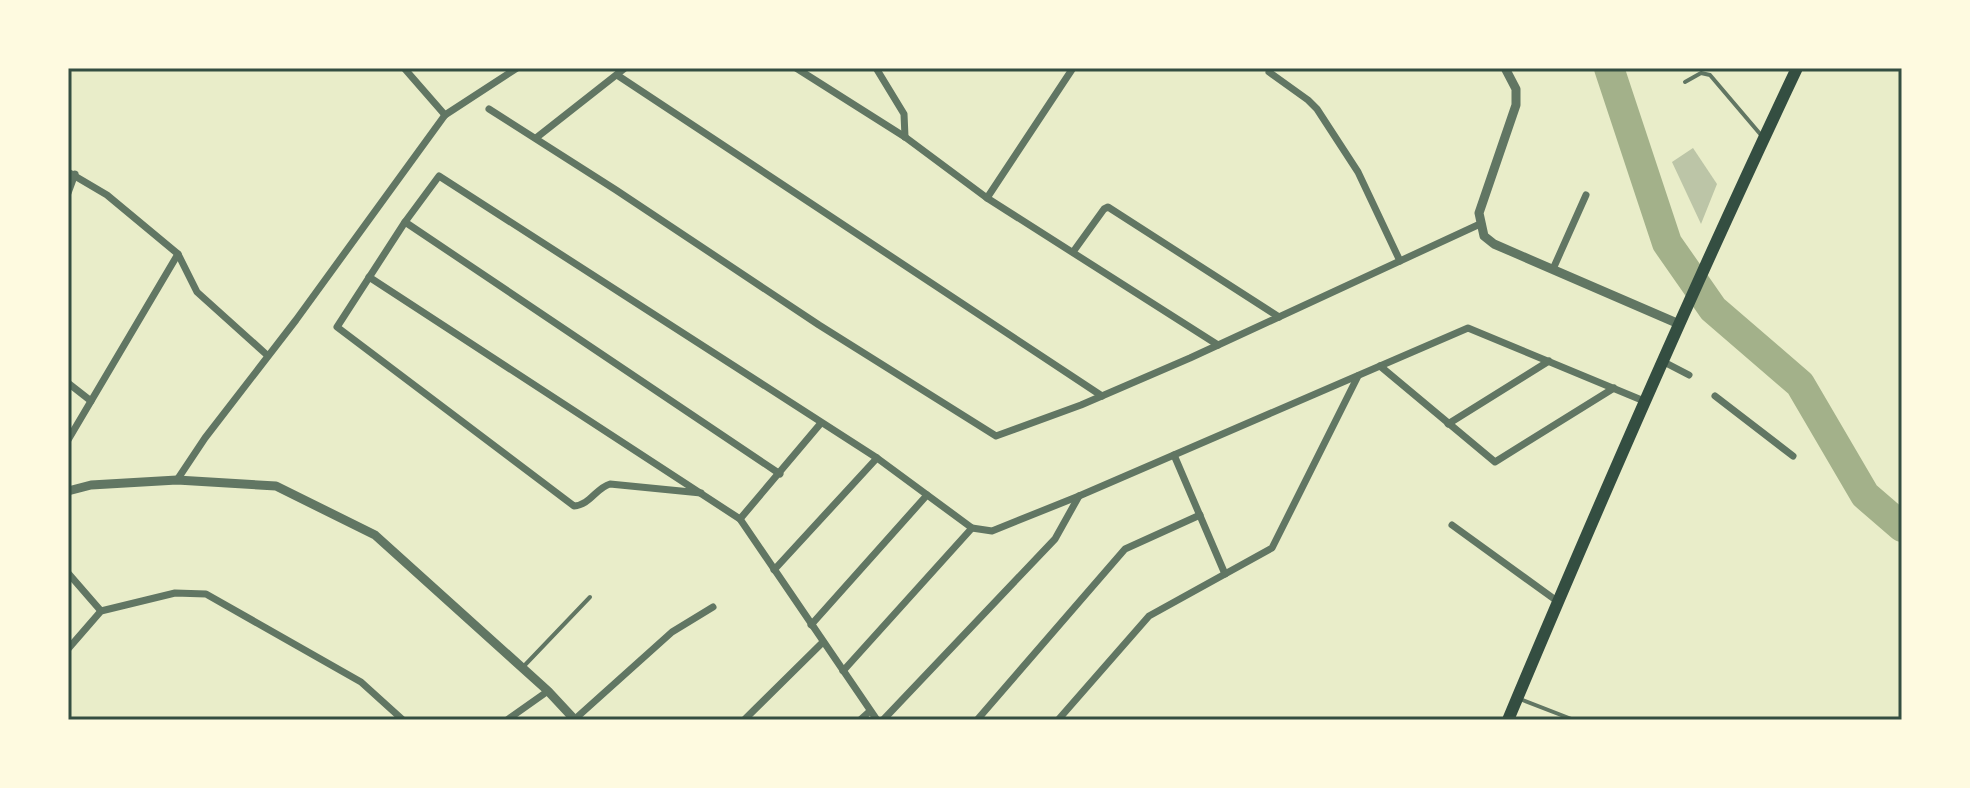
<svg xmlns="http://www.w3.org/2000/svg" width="1970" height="788" viewBox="0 0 1970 788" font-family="'Titillium Web',sans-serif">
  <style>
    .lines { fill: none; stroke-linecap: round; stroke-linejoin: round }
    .river { stroke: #a3b18a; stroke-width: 30 }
    .building { fill: #bcc5a7 }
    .service { stroke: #617663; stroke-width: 4 }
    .minor { stroke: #617663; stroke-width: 7 }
    .tertiary { stroke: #617663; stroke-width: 9 }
    .trunk { stroke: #344e41; stroke-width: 12 }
    .neatline { fill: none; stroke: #344e41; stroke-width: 3 }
  </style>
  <rect width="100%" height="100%" fill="#e9edc9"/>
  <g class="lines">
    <polyline class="river" points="1609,68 1667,243 1713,309 1800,384 1865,495 1902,527"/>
  </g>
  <polygon class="building" points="1693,148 1717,184 1701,224 1672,162"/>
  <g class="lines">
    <g class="service">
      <polyline points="1685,82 1701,73 1710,75 1761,135"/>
      <polyline points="524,666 590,597"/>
      <polyline points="1520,699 1574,720"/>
    </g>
    <g class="minor">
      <polyline points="404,68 445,115"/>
      <polyline points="796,68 905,137 987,198 1218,345"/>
      <polyline points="876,68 904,114 905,137"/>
      <polyline points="1269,72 1308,100 1317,109 1358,172 1400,261"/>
      <polyline points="617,75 1102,396"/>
      <polyline points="489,109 616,190 819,325 996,436 1081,405 1190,358 1480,224"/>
      <polyline points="536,138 625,68"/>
      <polyline points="68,172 107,195 178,254 197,292 267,355"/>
      <polyline points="68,193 75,174"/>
      <polyline points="987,198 1073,68"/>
      <polyline points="405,222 780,474"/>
      <polyline points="1073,252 1104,209 1108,207 1279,317"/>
      <polyline points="1553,269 1586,195"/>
      <polyline points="369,277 740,519 877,720"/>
      <polyline points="1662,361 1689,375"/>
      <polyline points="1380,366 1495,462 1614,388"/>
      <polyline points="68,383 91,401"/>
      <polyline points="1715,396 1793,456"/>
      <polyline points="1448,424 1549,361"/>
      <polyline points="68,440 178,254"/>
      <polyline points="1174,455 1225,574"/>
      <polyline points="177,480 205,438 296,320 445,115 517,68"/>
      <path d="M701,493L610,484C596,488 590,505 574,506L337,327L405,222L439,176L877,458L972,528L992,531L1079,496L1468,328L1644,401"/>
      <polyline points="740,519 821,423"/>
      <polyline points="1452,525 1557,601"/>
      <polyline points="774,570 877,458"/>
      <polyline points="68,573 101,611"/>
      <polyline points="811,625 927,495"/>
      <polyline points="68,649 101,611 175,593 206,594 361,682 403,720"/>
      <polyline points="843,671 972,528"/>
      <polyline points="575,719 672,632 713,607"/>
      <polyline points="507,720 548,691"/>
      <polyline points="744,720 823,642"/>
      <polyline points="860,720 870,711"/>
      <polyline points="883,720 1055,539 1079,496"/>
      <polyline points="977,720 1125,549 1200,515"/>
      <polyline points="1058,720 1149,616 1272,548 1358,376"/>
    </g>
    <g class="tertiary">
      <polyline points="1505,68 1516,89 1516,105 1479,213 1484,236 1494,244 1679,324"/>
      <polyline points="68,491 91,485 177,480 276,486 375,535 548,691 575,720"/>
    </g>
    <path class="trunk" d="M1508,720C1600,501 1695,283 1797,68"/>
  </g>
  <rect width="1970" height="788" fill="none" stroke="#fefae0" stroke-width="140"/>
  <rect x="70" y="70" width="1830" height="648" class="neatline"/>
</svg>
